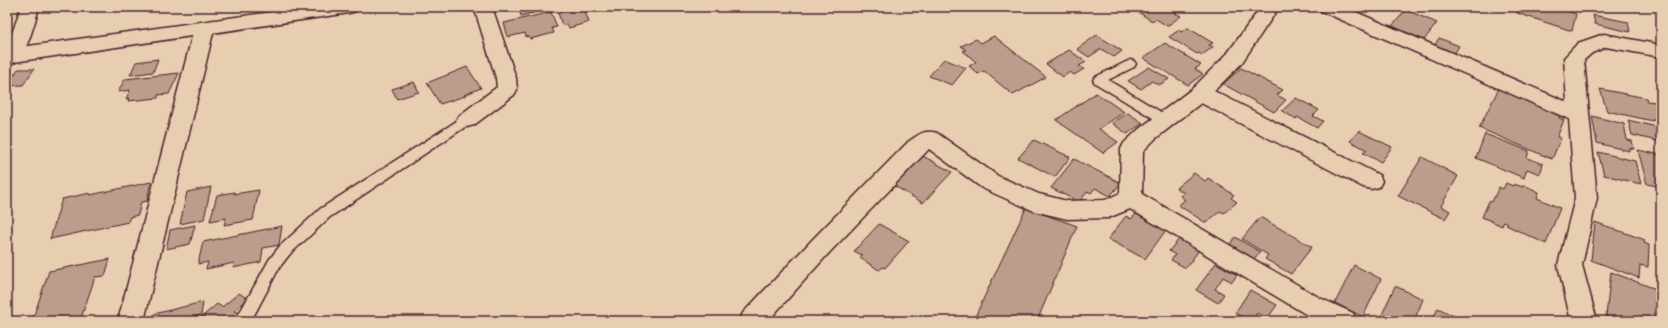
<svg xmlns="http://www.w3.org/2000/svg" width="1668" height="328" viewBox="0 0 1668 328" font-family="'Indie Flower',sans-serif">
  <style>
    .building { fill: #bb9d8b; stroke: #4a1f2b }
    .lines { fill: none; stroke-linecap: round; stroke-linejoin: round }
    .service-casing { stroke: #4a1f2b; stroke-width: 3 }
    .minor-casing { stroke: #4a1f2b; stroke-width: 3 }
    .tertiary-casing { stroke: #4a1f2b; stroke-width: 3 }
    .service { fill: #e8ceb0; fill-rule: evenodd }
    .minor { fill: #e8ceb0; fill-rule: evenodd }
    .tertiary { fill: #e8ceb0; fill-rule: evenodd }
  </style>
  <rect width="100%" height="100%" fill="#e8ceb0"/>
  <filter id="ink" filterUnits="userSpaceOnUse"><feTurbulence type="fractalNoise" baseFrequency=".025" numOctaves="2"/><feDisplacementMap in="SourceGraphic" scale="8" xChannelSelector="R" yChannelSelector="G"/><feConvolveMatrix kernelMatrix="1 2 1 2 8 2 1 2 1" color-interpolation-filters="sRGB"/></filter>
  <g filter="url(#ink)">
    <g class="building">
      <polygon points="518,7 540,7 541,11 521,16"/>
      <polygon points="566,7 583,7 589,22 569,28 567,24 562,25 558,13 561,13 560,9"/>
      <polygon points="1140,7 1171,7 1178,11 1175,13 1181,16 1167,26 1156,19 1152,21 1135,10"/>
      <polygon points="1509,7 1553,7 1576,14 1572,31 1517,13 1517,12"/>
      <polygon points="1406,10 1437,23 1424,40 1392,26"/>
      <polygon points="551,12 557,27 552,28 554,33 530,39 528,36 526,37 525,33 508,37 504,23"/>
      <polygon points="1593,15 1628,22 1630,32 1595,24"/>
      <polygon points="1188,28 1213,43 1209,45 1213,47 1202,55 1199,53 1197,54 1169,37 1179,30 1181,32"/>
      <polygon points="1097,35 1122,51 1114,57 1101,49 1089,57 1077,49"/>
      <polygon points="994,36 1046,77 1013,95 984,71 978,74 969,66 976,62 963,51 966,50 961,46 976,39 981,43"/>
      <polygon points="1439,38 1459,46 1453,56 1433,48"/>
      <polygon points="1165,43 1201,65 1195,69 1203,74 1188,85 1143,58"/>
      <polygon points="1069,50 1086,62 1079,66 1084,69 1074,75 1070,72 1063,77 1046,64"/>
      <polygon points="158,59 153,72 130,75 136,62"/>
      <polygon points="944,59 966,68 952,85 929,76"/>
      <polygon points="467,67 481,88 464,95 465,96 440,104 427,83"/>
      <polygon points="1149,67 1169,79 1159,85 1152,81 1141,89 1128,81"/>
      <polygon points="1241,68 1283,90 1277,95 1286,100 1274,112 1223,84"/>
      <polygon points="18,69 34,69 23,85 7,86"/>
      <polygon points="179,73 169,94 158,95 158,98 128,101 129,98 126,99 130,90 118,92 125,79"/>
      <polygon points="414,82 419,92 397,99 392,89"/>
      <polygon points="1499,88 1561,113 1559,118 1564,120 1557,137 1561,138 1552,159 1479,128"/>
      <polygon points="1600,89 1646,98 1647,101 1655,102 1661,120 1653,119 1653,121 1607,111"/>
      <polygon points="1096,93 1124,112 1099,129 1118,142 1103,153 1056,120"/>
      <polygon points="1296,98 1319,110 1313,116 1323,121 1317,128 1297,117 1296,119 1282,111"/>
      <polygon points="1128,113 1143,123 1127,134 1112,123"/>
      <polygon points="1592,116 1624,124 1627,140 1632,141 1634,149 1629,148 1629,151 1597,143"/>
      <polygon points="1628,120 1661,128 1661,142 1632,135"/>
      <polygon points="1359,131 1392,147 1381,162 1363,153 1367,150 1350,141"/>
      <polygon points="1485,134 1529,151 1527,158 1543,164 1540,174 1527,169 1524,178 1476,158"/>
      <polygon points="1034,140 1070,157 1055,177 1018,158"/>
      <polygon points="1638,150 1661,155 1661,189 1658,188 1657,186 1647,184"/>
      <polygon points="1598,152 1635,161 1641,184 1604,175"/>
      <polygon points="923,156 952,172 923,203 893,185"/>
      <polygon points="1422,157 1458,176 1441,206 1450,211 1445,219 1398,196"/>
      <polygon points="1074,159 1121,183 1110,196 1095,188 1091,193 1088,191 1079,202 1051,188"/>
      <polygon points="1194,173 1205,181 1208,178 1234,195 1231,198 1237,202 1224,213 1220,211 1206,223 1178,205 1185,200 1180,196 1184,193 1176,188"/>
      <polygon points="151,182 147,201 141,202 138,215 130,217 128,222 50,239 62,199 90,193 90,195"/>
      <polygon points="1506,183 1513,186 1514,184 1523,187 1524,185 1539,192 1537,198 1560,208 1546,244 1506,225 1508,223 1504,221 1502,226 1482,217 1489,201 1492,202 1499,187 1503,189"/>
      <polygon points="211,187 204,219 180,224 187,192"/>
      <polygon points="259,190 253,220 224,225 226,218 210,221 217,195 235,192 234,194"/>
      <polygon points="1026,208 1077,226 1037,321 973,321"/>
      <polygon points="1136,214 1166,230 1145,259 1108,239 1126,216 1131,219"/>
      <polygon points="1260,217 1312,247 1291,274 1265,259 1268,255 1242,239"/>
      <polygon points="1595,222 1645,240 1644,243 1649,245 1648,267 1640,265 1639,278 1591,260"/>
      <polygon points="879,224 909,241 885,268 883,267 879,270 860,258 862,255 854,251"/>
      <polygon points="195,225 190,244 166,249 170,230"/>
      <polygon points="282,226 279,245 263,248 261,262 233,268 234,263 206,269 208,262 198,264 203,242"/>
      <polygon points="1235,237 1260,252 1252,261 1228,247"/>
      <polygon points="1179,239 1199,250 1186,268 1171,260 1175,255 1169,251"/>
      <polygon points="110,259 105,276 95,277 80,321 32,321 49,271"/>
      <polygon points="1216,263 1237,275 1232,282 1223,277 1215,289 1224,294 1218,303 1196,290"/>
      <polygon points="1354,265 1381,279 1363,317 1335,303"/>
      <polygon points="1611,272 1661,291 1661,310 1655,308 1654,321 1620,321 1606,316"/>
      <polygon points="1395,286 1423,299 1414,321 1379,321"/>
      <polygon points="1250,290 1277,305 1267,319 1257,313 1252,321 1249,321 1235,313"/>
      <polygon points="239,293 248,299 234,311 240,314 232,321 197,321 217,304 222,307"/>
      <polygon points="203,302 201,315 178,321 153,321 154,314"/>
      <polygon points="1438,308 1464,321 1432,321"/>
      <polygon points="1295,315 1305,321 1291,321"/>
    </g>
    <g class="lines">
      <defs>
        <g id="service">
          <polygon points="1130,60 1134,61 1136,64 1134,67 1108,80 1169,117 1171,120 1169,123 1165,124 1161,123 1095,83 1093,80 1095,77"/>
          <polygon points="467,116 471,117 473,120 471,123 330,217 289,255 279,268 251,321 235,321 269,260 279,247 320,209 463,117"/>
        </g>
        <g id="minor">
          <path d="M21,7H39C34,25 29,44 19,61L12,63L7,61V45L14,28Z"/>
          <polygon points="474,7 492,7 516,78 517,90 514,95 474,125 467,127 460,125 456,120 460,115 497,87 496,78"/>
          <path d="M1261,7H1279L1241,64L1214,91L1379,175L1382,181L1379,187L1371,189L1363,187L1201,103L1155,139L1143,151L1142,194L1320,298L1353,313L1357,321H1319L1302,312L1130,209L1108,218L1067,219L1034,211L982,188L929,149L828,254L768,321H739L743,313L812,240L908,142C918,135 924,129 937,133L998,176L1039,194L1067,201L1105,200L1120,193L1121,149L1124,143L1139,129L1193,88L1227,54Z"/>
          <polygon points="1319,7 1344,7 1567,102 1564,58 1578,43 1604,34 1661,45 1661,57 1606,47 1592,53 1584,60 1597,198 1582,265 1597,321 1571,321 1558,265 1575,198 1569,119 1321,11"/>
          <polygon points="204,23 211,25 214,29 144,321 118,321 194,29 197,25"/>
        </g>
        <polygon id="tertiary" points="308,7 358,7 356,11 349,13 7,63 7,49"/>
      </defs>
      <use href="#service" class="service-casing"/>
      <use href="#minor" class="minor-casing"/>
      <use href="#tertiary" class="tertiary-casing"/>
      <use href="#service" class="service"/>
      <use href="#minor" class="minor"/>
      <use href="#tertiary" class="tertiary"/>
    </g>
  </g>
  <rect width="1668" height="328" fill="none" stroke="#e8ceb0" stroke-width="24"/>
  <rect x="12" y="12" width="1644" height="304" fill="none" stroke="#4a1f2b" stroke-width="1.5" filter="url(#ink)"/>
</svg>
